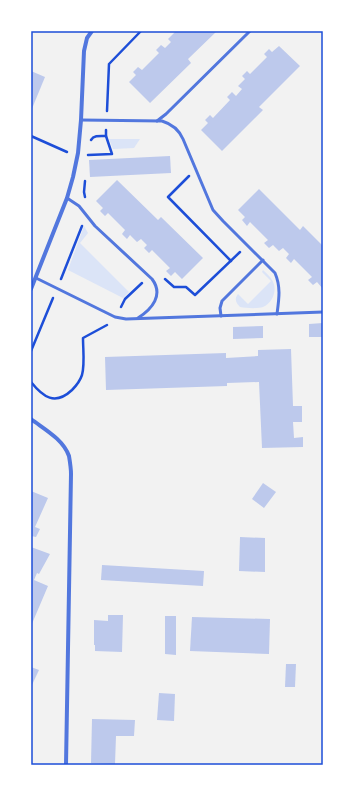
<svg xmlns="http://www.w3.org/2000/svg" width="354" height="796" viewBox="0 0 354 796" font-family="Ubuntu,sans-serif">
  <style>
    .green { fill: #dbe4f7 }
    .building { fill: #bdc9ec }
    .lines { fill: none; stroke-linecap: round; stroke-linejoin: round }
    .path { stroke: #1d4ed8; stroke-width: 2.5 }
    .service { stroke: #5277de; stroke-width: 3 }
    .minor { stroke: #5277de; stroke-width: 4 }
    .neatline { fill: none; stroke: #1d4ed8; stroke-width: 1.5 }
  </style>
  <rect width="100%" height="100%" fill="#f2f2f2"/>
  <g class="green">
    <polygon points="109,139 140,139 134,148 113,149"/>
    <polygon points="84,226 88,233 80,243 129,292 123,298 68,270"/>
    <path d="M263,270C266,273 270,276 272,280C278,289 273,303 263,307C257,309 246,308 240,307C236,303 234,299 238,294L248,304L271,281L262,272Z"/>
  </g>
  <g class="building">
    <polygon points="174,31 217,31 188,59 191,63 150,103 129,82 136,75 133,72 138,67 142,70 159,53 156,50 161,45 165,48 171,42 168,39 175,32"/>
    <polygon points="279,46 300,66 259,107 263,110 222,151 201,130 208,123 205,120 210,115 213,118 230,100 227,97 232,92 236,96 242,89 238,86 245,79 242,76 247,71 250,74 267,57 264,54 269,49 272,52"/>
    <polygon points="31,71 45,77 31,111"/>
    <polygon points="170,156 171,173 90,177 89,160"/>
    <polygon points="117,180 158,220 161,217 203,258 182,279 175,272 171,276 166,271 170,268 152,250 149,253 144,248 147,245 141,239 137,242 130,235 127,239 122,234 125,230 108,213 105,216 100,211 103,208 96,201"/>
    <polygon points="259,189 300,230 303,226 323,246 323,289 317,282 313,285 308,280 312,277 294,259 291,263 286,258 289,254 283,248 279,251 273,245 269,248 264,243 268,240 250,222 247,226 242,220 245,217 238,210"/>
    <polygon points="323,323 323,337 309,337 309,324"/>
    <polygon points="263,326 263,338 233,339 233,327"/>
    <polygon points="291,349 293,406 302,406 302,422 293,422 294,438 303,437 303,447 262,448 259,382 227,383 227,386 106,390 105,357 226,353 226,358 258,356 258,350"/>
    <polygon points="263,483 276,492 264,508 252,499"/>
    <polygon points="31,491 48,498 35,527 40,529 36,537 31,536"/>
    <polygon points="240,537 265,538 265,572 239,571"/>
    <polygon points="31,547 50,554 39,574 37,573 34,580 48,586 31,626"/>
    <polygon points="102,565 204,571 203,586 101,580"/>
    <polygon points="108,615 123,615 122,652 95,651 95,645 94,645 94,620 108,621"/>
    <polygon points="165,616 176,616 176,655 165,654"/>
    <polygon points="192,617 270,619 269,654 190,651"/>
    <polygon points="286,664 296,664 295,687 285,687"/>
    <polygon points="31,667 39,670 31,687"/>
    <polygon points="159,693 175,694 174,721 157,720"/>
    <polygon points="92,719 135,720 134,736 116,736 115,764 91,763"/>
  </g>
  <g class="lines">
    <g class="path">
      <polyline points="107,111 109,64 141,31"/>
      <polyline points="31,136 67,152"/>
      <path d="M91,140C94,135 100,136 106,136"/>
      <polyline points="88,155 112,154 106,136 106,130"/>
      <polyline points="189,176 168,197 231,261"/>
      <polyline points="85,197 84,192 85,181"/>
      <polyline points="61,279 82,226"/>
      <polyline points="165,279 174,287 186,287 195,295 240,252"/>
      <polyline points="121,307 125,299 142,283"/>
      <polyline points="31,351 53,298"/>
      <path d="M31,382C43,397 55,406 72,390C76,386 80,381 82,375C85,364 83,350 83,338L107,325"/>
    </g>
    <g class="service">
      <path d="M81,120L162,121C172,124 179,130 183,139L213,210L223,221L275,273C281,287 279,299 277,314"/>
      <polyline points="157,121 166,114 250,31"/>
      <path d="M67,198L79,206L95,226L152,279C164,295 152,309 138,318"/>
      <polyline points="36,278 115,317 126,319 323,312"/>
      <polyline points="221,316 220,308 222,301 263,260"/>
    </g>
    <g class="minor">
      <polyline points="31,289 67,198 73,177 78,153 81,120 84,51 87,38 92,31"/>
      <path d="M31,419C44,429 63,439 69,456C70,462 71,468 71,474L66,765"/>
    </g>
  </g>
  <rect width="354" height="796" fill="none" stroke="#ffffff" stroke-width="64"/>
  <rect x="32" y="32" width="290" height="732" class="neatline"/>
</svg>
